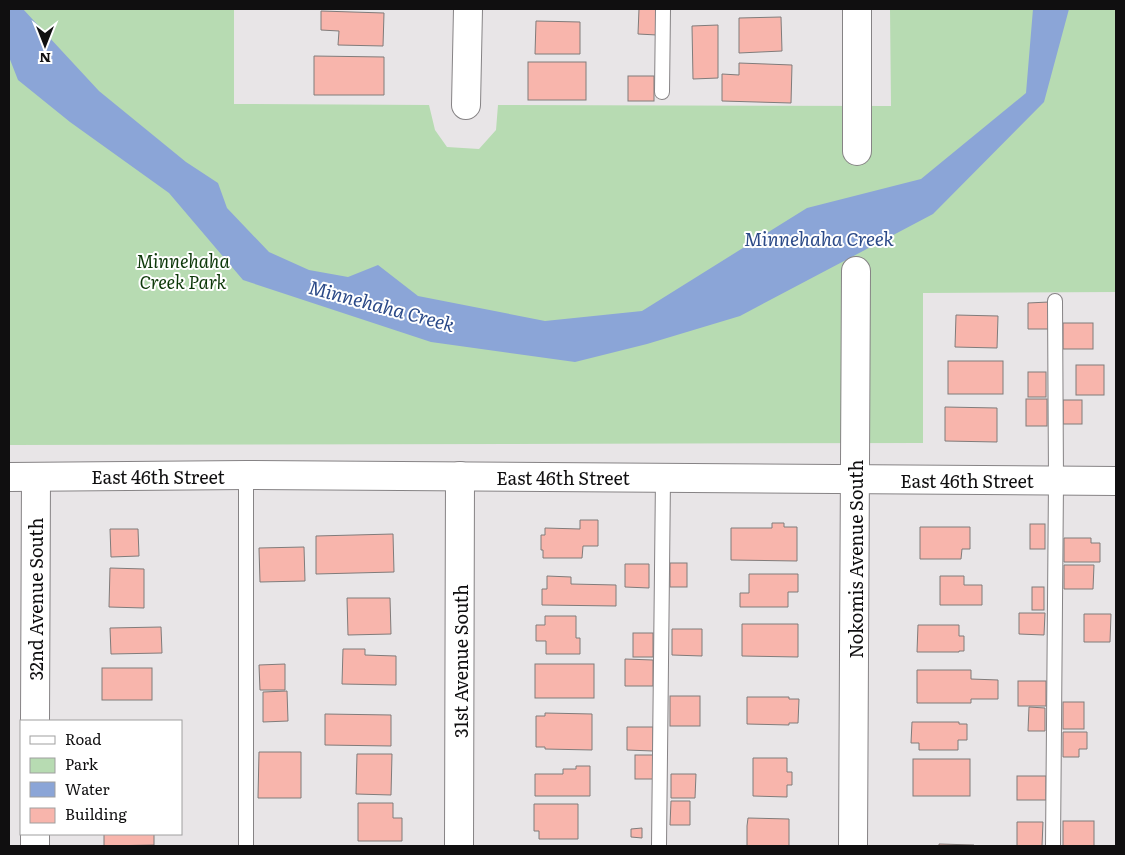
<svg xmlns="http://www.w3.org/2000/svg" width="1125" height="855" viewBox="0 0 1125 855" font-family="Literata,serif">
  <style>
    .green { fill: #b7dbb2 }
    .water { fill: #8ba5d7 }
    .building { fill: #f8b5ac; stroke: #807c7b }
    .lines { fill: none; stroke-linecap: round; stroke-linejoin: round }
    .service-casing { stroke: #868385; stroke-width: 16 }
    .minor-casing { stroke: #868385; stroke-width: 30 }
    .tertiary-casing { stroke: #868385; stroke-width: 30 }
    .service { stroke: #fff; stroke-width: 14 }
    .minor { stroke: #fff; stroke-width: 28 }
    .tertiary { stroke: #fff; stroke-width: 28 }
    .labels { text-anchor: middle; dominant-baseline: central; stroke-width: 4; stroke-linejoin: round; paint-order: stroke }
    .park-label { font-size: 18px; font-style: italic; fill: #0d3809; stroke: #fff }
    .street-label { font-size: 18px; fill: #100f10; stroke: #fff }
    .water-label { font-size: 19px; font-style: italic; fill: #2c4a88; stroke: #fff }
  </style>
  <rect width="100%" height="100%" fill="#e8e5e7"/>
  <polygon class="green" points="9,9 234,9 234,104 429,105 435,130 447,147 479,149 496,130 498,105 891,106 890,9 1116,9 1116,292 923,293 923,443 9,445"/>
  <polygon class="water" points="9,9 23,9 99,91 186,162 218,183 227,208 269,252 309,270 348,277 378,265 418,296 545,321 642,311 807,208 921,179 1026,93 1033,9 1069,9 1044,102 933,214 740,316 647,344 575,362 431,342 243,280 169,193 70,122 18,80 9,57"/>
  <g class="building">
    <polygon points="639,9 657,9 657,35 638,34"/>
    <polygon points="321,11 384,13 383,46 338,45 339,31 321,30"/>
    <polygon points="781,17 782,51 739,53 739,18"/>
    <polygon points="536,21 580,22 580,54 535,54"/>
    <polygon points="718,25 718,78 693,79 692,26"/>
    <polygon points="314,56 384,57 384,95 314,95"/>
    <rect x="528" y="62" width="58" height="38"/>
    <polygon points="739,63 792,65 791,103 722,101 722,74 739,75"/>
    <rect x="628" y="76" width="26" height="25"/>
    <polygon points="1049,302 1049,329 1028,329 1028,303"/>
    <polygon points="956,315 998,316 997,348 955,347"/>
    <rect x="1063" y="323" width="30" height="26"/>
    <rect x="948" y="361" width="55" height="33"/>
    <rect x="1076" y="365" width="28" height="30"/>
    <rect x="1028" y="372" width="18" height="25"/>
    <rect x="1026" y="399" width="21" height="27"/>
    <rect x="1063" y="400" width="19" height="24"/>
    <polygon points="945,407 997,408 997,442 945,441"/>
    <polygon points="580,520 598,520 598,546 583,546 582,558 543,558 543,550 541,550 541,535 545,535 545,528 580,529"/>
    <polygon points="772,523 784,523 784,527 797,527 797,561 731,560 731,528 772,528"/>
    <rect x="1030" y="524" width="15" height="25"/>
    <polygon points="920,527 970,527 970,549 962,549 961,559 920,559"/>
    <polygon points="110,529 138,529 139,556 111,557"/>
    <polygon points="393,534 394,572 316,574 316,536"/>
    <polygon points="1064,538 1091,538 1091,543 1100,543 1100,562 1064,562"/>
    <polygon points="304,547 305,581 260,582 259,548"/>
    <rect x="670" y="563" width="17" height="24"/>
    <polygon points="625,564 649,564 649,588 625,587"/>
    <polygon points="1064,565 1094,565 1093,589 1064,589"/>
    <polygon points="110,568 144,569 144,608 109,607"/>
    <polygon points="749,574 798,574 798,592 788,592 788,607 740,607 740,593 749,593"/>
    <polygon points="547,576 571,577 571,584 616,585 616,606 542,605 542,589 547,589"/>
    <polygon points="940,576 964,576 964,585 982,585 982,605 940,605"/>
    <rect x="1032" y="587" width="12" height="23"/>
    <polygon points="347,598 390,598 391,634 348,635"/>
    <polygon points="1019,613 1045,613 1044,635 1019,634"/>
    <polygon points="1084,614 1111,614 1110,642 1084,642"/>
    <polygon points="545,616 576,616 576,638 580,638 580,654 546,654 546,641 536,641 536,625 545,625"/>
    <polygon points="742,624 798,624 798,657 742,656"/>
    <polygon points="918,625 959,625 959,636 964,636 964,651 959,651 959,652 917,652"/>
    <polygon points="161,627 162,653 111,654 110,628"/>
    <polygon points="672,629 702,629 702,656 672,655"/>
    <rect x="633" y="633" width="20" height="24"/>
    <polygon points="343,649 365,649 365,655 396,656 396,685 342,684"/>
    <polygon points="625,659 653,660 653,686 625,686"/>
    <polygon points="285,664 285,690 260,690 259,665"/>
    <rect x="535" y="664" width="59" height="34"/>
    <rect x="102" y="668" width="50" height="32"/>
    <polygon points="917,670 971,670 971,679 998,680 998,699 971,699 971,703 917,703"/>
    <rect x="1018" y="681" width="28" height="25"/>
    <polygon points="287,691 288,721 263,722 263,692"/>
    <rect x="670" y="696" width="30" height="30"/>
    <polygon points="747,697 789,697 789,699 799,699 798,723 789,723 789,725 747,724"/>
    <rect x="1063" y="702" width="21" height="27"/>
    <polygon points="1029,707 1045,708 1045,731 1028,731"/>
    <polygon points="545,713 592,714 592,750 545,749 545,747 536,747 536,716 545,716"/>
    <polygon points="325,714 391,715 391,746 325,745"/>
    <polygon points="912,722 959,722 959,724 967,724 967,740 958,740 958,750 919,750 919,743 911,743"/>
    <polygon points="627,727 653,727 653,751 627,750"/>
    <polygon points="1063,732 1087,732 1087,749 1079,749 1079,757 1063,757"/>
    <polygon points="259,752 301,752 301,798 258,798"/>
    <polygon points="357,754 392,754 391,795 356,794"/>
    <rect x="635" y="755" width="18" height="24"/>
    <polygon points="753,758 787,758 787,772 792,772 792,785 787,785 787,797 753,796"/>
    <rect x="913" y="759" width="57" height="37"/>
    <polygon points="576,766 590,766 590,796 535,796 535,774 563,774 563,769 576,769"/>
    <polygon points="671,774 696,774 695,798 671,798"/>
    <rect x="1017" y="776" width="29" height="24"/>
    <polygon points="671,801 690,801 690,825 670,825"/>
    <polygon points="358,803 393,803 393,818 402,818 402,841 358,841"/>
    <polygon points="534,804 578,804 578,839 539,839 539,831 534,831"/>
    <polygon points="748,818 789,819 789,846 747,846 747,826"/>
    <rect x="1063" y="821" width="31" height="25"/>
    <polygon points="1017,822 1043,822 1042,846 1017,846"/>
    <polygon points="642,828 642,838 631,837 631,829"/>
    <polygon points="104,834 154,834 154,845 104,846"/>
    <polygon points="939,844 974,845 974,846 939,846"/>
  </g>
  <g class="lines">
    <defs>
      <g id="service">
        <polyline points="662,92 663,9"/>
        <polyline points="246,846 246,475"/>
        <polyline points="659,846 663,478"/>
        <polyline points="1053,846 1056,481 1055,301"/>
      </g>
      <g id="minor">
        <polyline points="466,105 468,9"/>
        <polyline points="857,151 857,9"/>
        <polyline points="35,721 36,477"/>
        <polyline points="35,846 35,834"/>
        <polyline points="459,846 460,476"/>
        <polyline points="853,846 856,271"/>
      </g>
      <polyline id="tertiary" points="9,477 246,475 1116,481"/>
    </defs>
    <use href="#service" class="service-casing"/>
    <use href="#minor" class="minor-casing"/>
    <use href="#tertiary" class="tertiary-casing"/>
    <use href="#service" class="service"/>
    <use href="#minor" class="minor"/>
    <use href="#tertiary" class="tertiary"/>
  </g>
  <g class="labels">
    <g class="park-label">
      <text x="183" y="260">Minnehaha<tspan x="183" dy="21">Creek Park</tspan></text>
    </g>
    <g class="street-label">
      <text x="158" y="476">East 46th Street</text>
      <text x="563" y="477">East 46th Street</text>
      <text x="967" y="480">East 46th Street</text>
      <text transform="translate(855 559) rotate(-90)">Nokomis Avenue South</text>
      <text transform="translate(35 599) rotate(-90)">32nd Avenue South</text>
      <text transform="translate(460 661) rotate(-90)">31st Avenue South</text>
    </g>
    <g class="water-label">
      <text x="819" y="238">Minnehaha Creek</text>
      <text transform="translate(382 305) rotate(15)">Minnehaha Creek</text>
    </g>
  </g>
  <rect width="1125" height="855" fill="none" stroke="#100f10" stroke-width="20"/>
  <rect x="20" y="720" width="162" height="115" fill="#ffffff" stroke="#9f9f9f"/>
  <rect x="30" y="736" width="25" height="8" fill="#ffffff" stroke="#9f9f9f"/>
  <text x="65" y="745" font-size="15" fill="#100f10">Road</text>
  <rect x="30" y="758" width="25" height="15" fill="#b7dbb2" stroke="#9f9f9f"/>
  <text x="65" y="770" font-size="15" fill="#100f10">Park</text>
  <rect x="30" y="782" width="25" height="15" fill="#8ba5d7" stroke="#9f9f9f"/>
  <text x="65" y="795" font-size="15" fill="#100f10">Water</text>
  <rect x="30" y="808" width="25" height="15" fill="#f8b5ac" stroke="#9f9f9f"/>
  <text x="65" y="820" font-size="15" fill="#100f10">Building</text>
  <g transform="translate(45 45) rotate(180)" stroke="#ffffff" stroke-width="4" paint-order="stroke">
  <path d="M0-4L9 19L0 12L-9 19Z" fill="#100f10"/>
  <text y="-8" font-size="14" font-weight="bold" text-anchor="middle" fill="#100f10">N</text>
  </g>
</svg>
